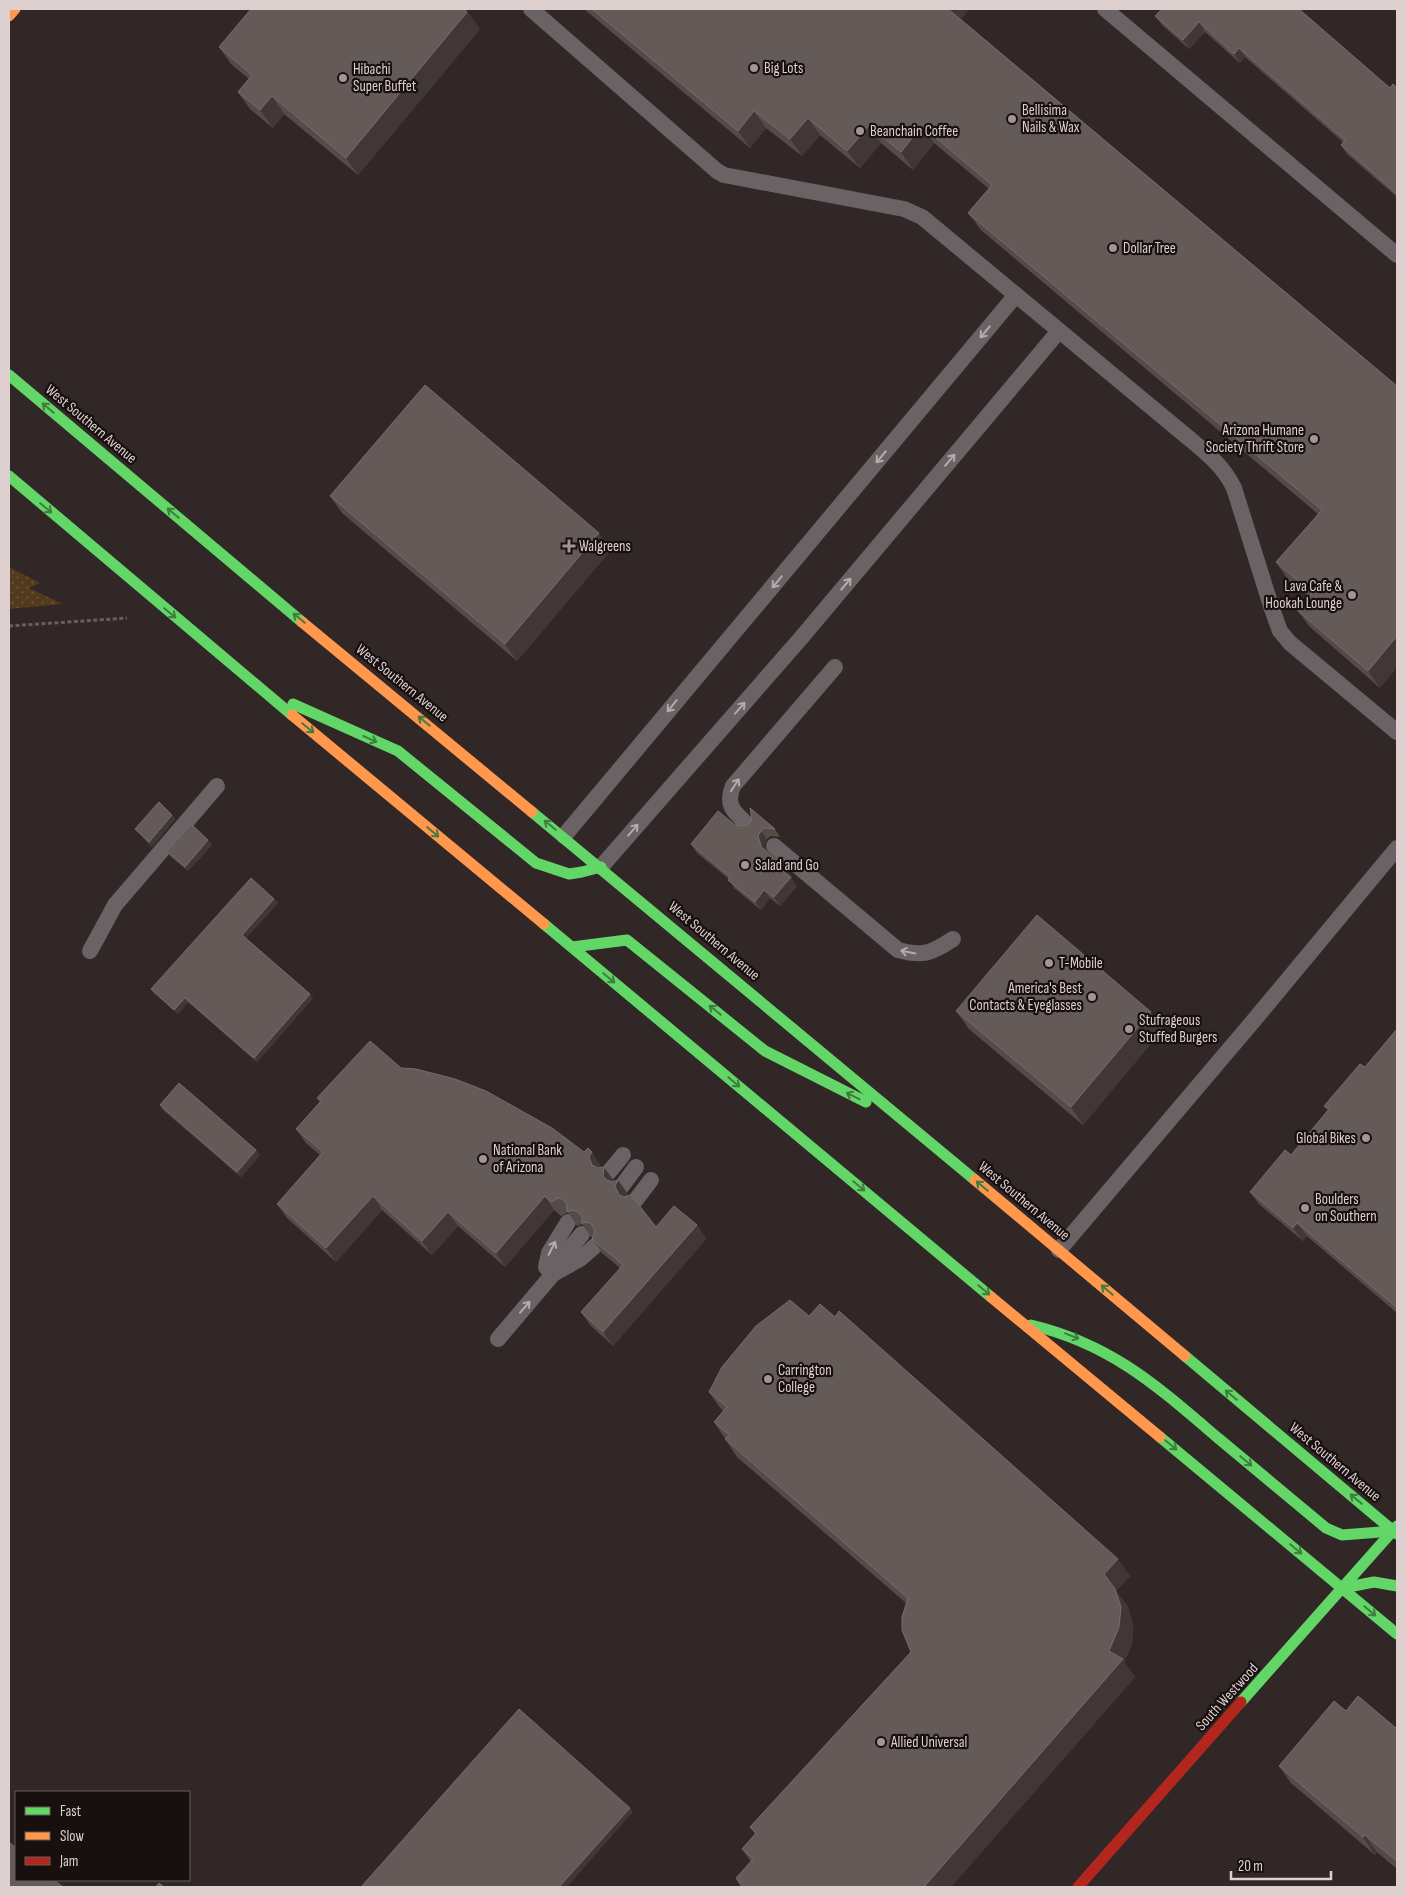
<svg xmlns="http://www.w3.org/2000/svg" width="1406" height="1896" viewBox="0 0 1406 1896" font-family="'Sofia Sans Condensed',sans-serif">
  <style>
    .grass { fill: url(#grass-dots) }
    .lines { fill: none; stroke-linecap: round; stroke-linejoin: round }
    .path { stroke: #685e61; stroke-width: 3; stroke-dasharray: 4 2.5; stroke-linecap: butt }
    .lane { stroke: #6b6265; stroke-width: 16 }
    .fast { stroke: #63d668; stroke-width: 11 }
    .slow { stroke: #ff974d; stroke-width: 11 }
    .jam { stroke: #b3261e; stroke-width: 11 }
    .wall { fill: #554c4a }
    .shaded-wall { fill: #413736 }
    .building { fill: #645a58; stroke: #776d6b }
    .oneway { stroke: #b6aaaa }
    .oneway2 { stroke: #417c40 }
    .poi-dot { fill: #a29594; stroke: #180f0f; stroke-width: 2 }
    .labels { text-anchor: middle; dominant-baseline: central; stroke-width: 4.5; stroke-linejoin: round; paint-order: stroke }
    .poi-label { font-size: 15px; fill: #ded0cf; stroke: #180f0f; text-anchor: start }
    .street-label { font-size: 15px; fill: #ded0cf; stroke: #180f0f }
  </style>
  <defs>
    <pattern id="grass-dots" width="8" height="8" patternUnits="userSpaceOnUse" patternTransform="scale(1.25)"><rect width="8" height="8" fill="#523a1c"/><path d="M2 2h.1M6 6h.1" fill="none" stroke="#6a553c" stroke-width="1.8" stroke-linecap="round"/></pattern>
  </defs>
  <rect width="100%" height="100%" fill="#322727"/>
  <polygon class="grass" points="9,567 40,583 29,588 63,604 9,609"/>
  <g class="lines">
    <polyline class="path" points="9,626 127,618"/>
    <g class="lane">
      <path d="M531,9L717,171L724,175L904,209L922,217L1185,435C1204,451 1223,465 1234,488L1272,609L1280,631L1290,643L1397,732"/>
      <polyline points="1105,9 1397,255"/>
      <path d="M748,825C734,812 725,806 733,786L835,667"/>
      <polyline points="564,836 1016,295"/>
      <path d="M774,846L898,950C923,957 932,953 953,939"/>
      <polyline points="601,867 801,638 1059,331"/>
      <polyline points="90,951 115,905 217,786"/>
      <polyline points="609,1172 623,1155"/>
      <polyline points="622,1186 636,1167"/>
      <polyline points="635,1201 651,1180"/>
      <polyline points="1059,1250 1255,1019 1397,848"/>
      <polyline points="554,1272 555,1266 582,1234"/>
      <polyline points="553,1274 546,1267 549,1253 568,1222"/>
      <polyline points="498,1339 553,1274 580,1259 595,1246"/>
    </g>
    <g class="fast">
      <polyline points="9,375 302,622"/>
      <polyline points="9,476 292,715"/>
      <polyline points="293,704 398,751 536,863 569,874 582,872 601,867"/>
      <polyline points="532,812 975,1180"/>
      <polyline points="544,924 991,1297"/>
      <polyline points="572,947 627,940 765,1051 866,1102"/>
      <path d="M1031,1325C1111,1344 1157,1386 1218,1438C1254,1468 1290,1498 1326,1528L1342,1535L1393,1531"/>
      <polyline points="1185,1356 1397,1534"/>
      <polyline points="1160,1437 1397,1634"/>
      <polyline points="1343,1588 1374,1582 1397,1586"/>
      <polyline points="1241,1702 1397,1526"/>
    </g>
    <g class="slow">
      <polyline points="9,16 15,9"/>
      <polyline points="302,622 532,812"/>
      <polyline points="292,715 544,924"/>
      <polyline points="975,1180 1185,1356"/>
      <polyline points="991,1297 1160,1437"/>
    </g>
    <polyline class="jam" points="1078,1887 1241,1702"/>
  </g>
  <g class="wall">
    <polygon points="584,9 969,9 961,19 1397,386 1380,688 1310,627 1297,610 1309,597 1288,580 1276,562 1318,514 981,230 968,213 989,189 934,143 913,170 881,143 860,168 820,135 802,156 766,128 750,148"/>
    <polygon points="1162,9 1390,88 1397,88 1397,197 1347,154 1341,145 1343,142 1245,57 1240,63 1205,32 1189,49 1162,25 1155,16"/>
    <polygon points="467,12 480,29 358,175 284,114 273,128 250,109 238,92 249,79 231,64 219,47"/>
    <polygon points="330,496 611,550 517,661 342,513"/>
    <polygon points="172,815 175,819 152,847 139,833 135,829"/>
    <polygon points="735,825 775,829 780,837 771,836 767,839 764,845 767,852 784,866 790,875 789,876 797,886 780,906 770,898 761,910 734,888 729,879 697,853 691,844"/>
    <polygon points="208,840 212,845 188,871 170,856 167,851"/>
    <polygon points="274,899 278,903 246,938 313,998 257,1062 188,1002 178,1014 154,993 151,989"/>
    <polygon points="956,1011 1163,1029 1083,1125 969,1029"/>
    <polygon points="1397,1029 1397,1313 1307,1236 1303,1241 1260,1205 1250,1192 1291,1155 1328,1111 1324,1106 1365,1067"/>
    <polygon points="401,1068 601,1166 601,1167 614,1181 628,1194 627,1196 656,1227 697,1225 706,1239 613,1346 591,1326 581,1312 620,1268 602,1253 592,1239 593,1237 591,1237 582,1224 577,1226 568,1212 561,1216 554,1210 505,1267 458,1226 432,1255 382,1210 336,1262 287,1218 277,1204 320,1155 306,1143 296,1129 320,1102 317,1098"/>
    <polygon points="160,1105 256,1150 260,1155 241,1177 163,1110"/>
    <polygon points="809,1316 1130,1576 1116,1591 1128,1607 1133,1625 1132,1644 1124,1662 1135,1677 951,1887 742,1887 751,1862 742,1849 755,1834 750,1827 911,1652 906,1603 737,1457 714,1422 723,1411 721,1409 709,1392"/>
    <polygon points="1346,1711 1397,1729 1397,1869 1377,1852 1375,1855 1291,1783 1279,1766"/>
  </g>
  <g class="shaded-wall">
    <polygon points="947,9 969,9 957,23"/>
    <polygon points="467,12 480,29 358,175 346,158"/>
    <polygon points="1199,22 1205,32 1189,49 1183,40"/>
    <polygon points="1239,48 1245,57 1240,63 1234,54"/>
    <polygon points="272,96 284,114 273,128 260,110"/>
    <polygon points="754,111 766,128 750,148 738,131"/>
    <polygon points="808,118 820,135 802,156 790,139"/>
    <polygon points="869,126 881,143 860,168 847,151"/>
    <polygon points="922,126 934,143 913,170 901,152"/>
    <polygon points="599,533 611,550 517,661 505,644"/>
    <polygon points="1397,636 1397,668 1380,688 1368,671"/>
    <polygon points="172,815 175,819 152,847 149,842"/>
    <polygon points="761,831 767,839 764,845 767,853 760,846 758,836"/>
    <polygon points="208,840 212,845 188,871 185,867"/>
    <polygon points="784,866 790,875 787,878 781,870"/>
    <polygon points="791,877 797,886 780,906 774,897"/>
    <polygon points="764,890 770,898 761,910 755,902"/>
    <polygon points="274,899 278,903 245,939 242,935"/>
    <polygon points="310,994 313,998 257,1062 254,1058"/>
    <polygon points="185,998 188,1002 178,1014 174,1010"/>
    <polygon points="1151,1012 1163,1029 1083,1125 1071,1107"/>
    <polygon points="256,1150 260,1155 241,1177 237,1172"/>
    <polygon points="592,1152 601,1166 599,1171 592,1165 589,1157"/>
    <polygon points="604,1167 614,1181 613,1190 603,1176"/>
    <polygon points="618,1180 628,1194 625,1200 619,1195 615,1186"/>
    <polygon points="373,1196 382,1210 336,1262 326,1248"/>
    <polygon points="545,1196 554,1210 505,1267 496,1253"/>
    <polygon points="448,1212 458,1226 432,1255 422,1241"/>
    <polygon points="1297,1223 1307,1236 1303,1241 1293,1228"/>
    <polygon points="697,1225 706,1239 613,1346 603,1332"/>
    <polygon points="1118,1559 1130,1576 1116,1591 1128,1607 1133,1625 1132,1644 1124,1662 1135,1677 951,1887 924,1887 1109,1651 1104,1574"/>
    <polygon points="630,1808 633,1812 567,1887 559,1887"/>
    <polygon points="1365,1835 1377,1852 1375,1855 1363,1837"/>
  </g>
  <g class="building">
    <polygon points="251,9 464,9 467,12 346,158 272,96 260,110 238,92 252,75 219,47"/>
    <polygon points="592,9 948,9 1397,386 1397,636 1368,671 1297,610 1312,593 1276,562 1322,510 968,213 992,185 922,126 901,152 869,126 847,151 808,118 790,139 754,111 738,131"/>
    <polygon points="1162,9 1299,9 1390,88 1393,84 1397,88 1397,194 1341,145 1345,140 1239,48 1234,54 1199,22 1183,40 1155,16"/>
    <polygon points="425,385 599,533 505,644 330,496"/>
    <polygon points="159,802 172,815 149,842 135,829"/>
    <polygon points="750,808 775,829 765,828 761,831 758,836 761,845 760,846 784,866 781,870 791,877 774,897 764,890 755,902 728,880 730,877 691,844 718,811 735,825 745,826 749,824 752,819"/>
    <polygon points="191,824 208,840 185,867 167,851"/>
    <polygon points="251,878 274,899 242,935 310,994 254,1058 185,998 174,1010 151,989"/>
    <polygon points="1037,915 1151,1012 1071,1107 956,1011"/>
    <polygon points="1397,1029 1397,1306 1396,1307 1297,1223 1293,1228 1250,1192 1285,1150 1291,1155 1329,1109 1324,1106 1360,1064 1365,1067"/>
    <polygon points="370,1041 401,1068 416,1069 455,1079 486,1091 552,1128 584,1152 588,1148 592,1152 589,1157 592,1165 598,1168 604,1167 603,1176 607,1180 612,1182 618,1180 615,1186 619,1195 624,1197 631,1195 656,1227 674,1206 697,1225 603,1332 581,1312 623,1265 592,1239 595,1231 592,1225 588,1222 582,1223 582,1217 578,1212 573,1210 567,1212 567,1204 563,1199 558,1198 551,1202 545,1196 496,1253 448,1212 422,1241 373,1196 326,1248 277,1204 323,1152 296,1129 321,1101 317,1098"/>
    <polygon points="179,1083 256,1150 237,1172 160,1105"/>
    <polygon points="790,1300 809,1316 820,1304 835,1317 839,1311 1118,1559 1104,1574 1115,1589 1121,1607 1119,1627 1109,1651 1123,1659 924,1887 742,1887 736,1878 753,1859 742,1849 756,1833 750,1827 911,1652 902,1630 902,1617 908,1598 725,1439 729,1435 714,1422 727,1407 709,1392 722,1367 756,1326"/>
    <polygon points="1358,1696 1397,1729 1397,1861 1365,1835 1363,1837 1279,1766 1334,1701 1346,1711"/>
    <polygon points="519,1709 630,1808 559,1887 361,1887"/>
    <polygon points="9,1842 16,1848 16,1880 54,1880 63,1887 9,1887"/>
    <polygon points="159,1883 164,1887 156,1887"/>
  </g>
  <defs><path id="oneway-shaft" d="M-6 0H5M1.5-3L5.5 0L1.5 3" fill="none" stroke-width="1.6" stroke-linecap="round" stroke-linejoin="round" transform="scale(1.25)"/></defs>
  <g class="oneway">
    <use href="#oneway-shaft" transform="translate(985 332) rotate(130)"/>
    <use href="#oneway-shaft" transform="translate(881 457) rotate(130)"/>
    <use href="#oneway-shaft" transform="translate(950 460) rotate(-50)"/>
    <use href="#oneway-shaft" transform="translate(777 582) rotate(130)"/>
    <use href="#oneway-shaft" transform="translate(846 584) rotate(-50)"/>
    <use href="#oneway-shaft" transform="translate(672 706) rotate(129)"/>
    <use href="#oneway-shaft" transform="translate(740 708) rotate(-49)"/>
    <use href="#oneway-shaft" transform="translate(735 785) rotate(-57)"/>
    <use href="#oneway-shaft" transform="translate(633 830) rotate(-49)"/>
    <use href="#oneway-shaft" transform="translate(908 952) rotate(-169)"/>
    <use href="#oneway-shaft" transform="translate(552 1248) rotate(-63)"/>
    <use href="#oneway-shaft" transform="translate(525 1307) rotate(-49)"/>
  </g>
  <g class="oneway2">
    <use href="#oneway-shaft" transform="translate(48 408) rotate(-140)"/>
    <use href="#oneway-shaft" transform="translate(46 508) rotate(40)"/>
    <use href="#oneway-shaft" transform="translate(173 513) rotate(-140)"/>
    <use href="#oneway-shaft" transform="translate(170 613) rotate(40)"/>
    <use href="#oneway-shaft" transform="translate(299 618) rotate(-141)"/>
    <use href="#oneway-shaft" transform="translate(424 721) rotate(-141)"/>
    <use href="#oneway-shaft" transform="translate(308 728) rotate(39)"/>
    <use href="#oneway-shaft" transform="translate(370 739) rotate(24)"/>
    <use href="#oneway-shaft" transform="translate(550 825) rotate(-141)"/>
    <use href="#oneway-shaft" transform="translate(433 832) rotate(40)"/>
    <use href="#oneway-shaft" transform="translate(609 978) rotate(40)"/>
    <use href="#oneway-shaft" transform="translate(715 1010) rotate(-141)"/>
    <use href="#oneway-shaft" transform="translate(734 1082) rotate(40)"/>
    <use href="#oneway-shaft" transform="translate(853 1096) rotate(-153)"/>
    <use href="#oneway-shaft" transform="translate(859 1186) rotate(40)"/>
    <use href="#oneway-shaft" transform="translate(982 1186) rotate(-140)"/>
    <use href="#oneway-shaft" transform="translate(984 1290) rotate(40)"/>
    <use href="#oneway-shaft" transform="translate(1107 1290) rotate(-140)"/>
    <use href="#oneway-shaft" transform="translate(1072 1336) rotate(21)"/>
    <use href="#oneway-shaft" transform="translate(1231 1395) rotate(-140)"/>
    <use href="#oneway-shaft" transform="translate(1171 1445) rotate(40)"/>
    <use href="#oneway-shaft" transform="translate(1246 1461) rotate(40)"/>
    <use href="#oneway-shaft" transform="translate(1356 1499) rotate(-140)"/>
    <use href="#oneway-shaft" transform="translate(1296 1549) rotate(40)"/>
    <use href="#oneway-shaft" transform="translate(1370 1611) rotate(40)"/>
  </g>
  <g class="poi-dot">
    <circle cx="754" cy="68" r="5"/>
    <circle cx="343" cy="78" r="5"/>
    <circle cx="1012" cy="119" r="5"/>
    <circle cx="860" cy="131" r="5"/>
    <circle cx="1113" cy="248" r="5"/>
    <circle cx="1314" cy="439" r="5"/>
    <path d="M566.5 538.5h5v5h5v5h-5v5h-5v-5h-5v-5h5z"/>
    <circle cx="1352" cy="595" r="5"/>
    <circle cx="745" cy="865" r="5"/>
    <circle cx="1049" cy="963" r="5"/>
    <circle cx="1092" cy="997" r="5"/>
    <circle cx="1129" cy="1029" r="5"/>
    <circle cx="1366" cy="1138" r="5"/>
    <circle cx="483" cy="1159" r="5"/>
    <circle cx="1305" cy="1208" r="5"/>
    <circle cx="768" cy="1379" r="5"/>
    <circle cx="881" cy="1742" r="5"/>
  </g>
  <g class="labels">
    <g class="poi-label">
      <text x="764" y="68">Big Lots</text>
      <text x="353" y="69">Hibachi<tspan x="353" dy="17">Super Buffet</tspan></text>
      <text x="1022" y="110">Bellisima<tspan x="1022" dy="17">Nails &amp; Wax</tspan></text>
      <text x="870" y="131">Beanchain Coffee</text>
      <text x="1123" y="248">Dollar Tree</text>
      <text x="1304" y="430" text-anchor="end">Arizona Humane<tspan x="1304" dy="17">Society Thrift Store</tspan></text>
      <text x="579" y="546">Walgreens</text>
      <text x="1342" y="586" text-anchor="end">Lava Cafe &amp;<tspan x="1342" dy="17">Hookah Lounge</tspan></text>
      <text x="755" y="865">Salad and Go</text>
      <text x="1059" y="963">T-Mobile</text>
      <text x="1082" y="988" text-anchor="end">America's Best<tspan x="1082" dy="17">Contacts &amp; Eyeglasses</tspan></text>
      <text x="1139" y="1020">Stufrageous<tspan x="1139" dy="17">Stuffed Burgers</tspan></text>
      <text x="1356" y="1138" text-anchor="end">Global Bikes</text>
      <text x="493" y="1150">National Bank<tspan x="493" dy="17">of Arizona</tspan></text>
      <text x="1315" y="1199">Boulders<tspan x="1315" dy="17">on Southern</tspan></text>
      <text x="778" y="1370">Carrington<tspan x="778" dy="17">College</tspan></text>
      <text x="891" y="1742">Allied Universal</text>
    </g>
    <g class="street-label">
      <text transform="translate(91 424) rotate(40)">West Southern Avenue</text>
      <text transform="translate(402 683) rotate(39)">West Southern Avenue</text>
      <text transform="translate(714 941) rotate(40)">West Southern Avenue</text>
      <text transform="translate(1024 1201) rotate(40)">West Southern Avenue</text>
      <text transform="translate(1335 1462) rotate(40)">West Southern Avenue</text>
      <text transform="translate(1227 1697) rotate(-48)">South Westwood</text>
    </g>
  </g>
  <rect width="1406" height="1896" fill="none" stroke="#ded0cf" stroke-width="20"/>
  <rect x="15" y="1791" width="175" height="90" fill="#180f0f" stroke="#675c5c"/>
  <rect x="25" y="1807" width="25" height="8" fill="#63d668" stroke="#675c5c"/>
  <text x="60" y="1816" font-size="15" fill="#ded0cf">Fast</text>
  <rect x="25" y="1832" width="25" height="8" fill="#ff974d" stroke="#675c5c"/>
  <text x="60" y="1841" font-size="15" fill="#ded0cf">Slow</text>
  <rect x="25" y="1857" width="25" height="8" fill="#b3261e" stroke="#675c5c"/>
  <text x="60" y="1866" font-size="15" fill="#ded0cf">Jam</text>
  <path d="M1231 1871v8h100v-8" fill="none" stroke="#ded0cf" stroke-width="2.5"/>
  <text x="1238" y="1871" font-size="15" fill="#ded0cf" stroke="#180f0f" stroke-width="4" paint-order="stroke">20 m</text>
</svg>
